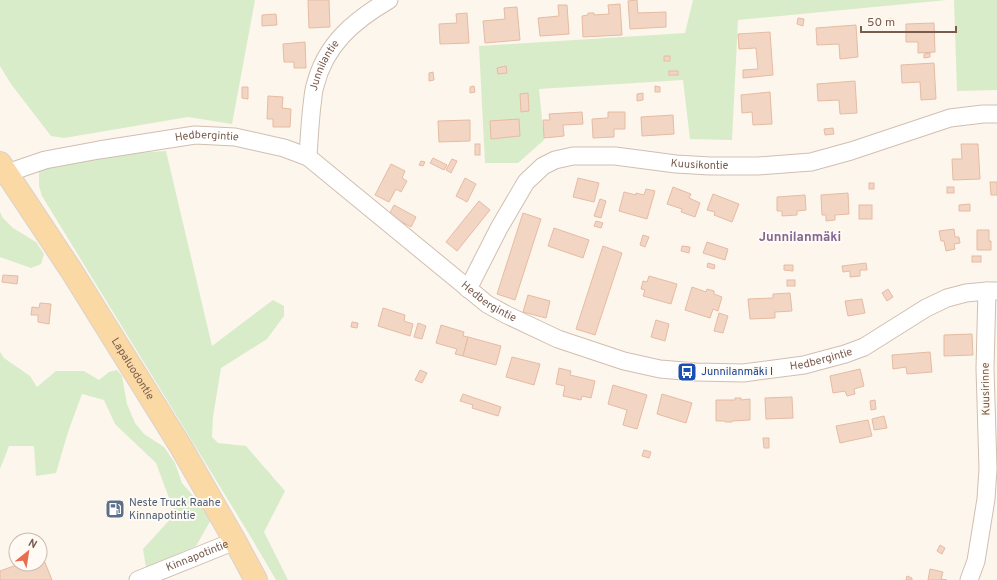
<svg xmlns="http://www.w3.org/2000/svg" width="997" height="580" viewBox="0 0 997 580" font-family="Overpass,sans-serif">
  <style>
    .green { fill: #d8ecc9 }
    .building { fill: #f3d5c3; stroke: #e6bba3 }
    .lines { fill: none; stroke-linecap: round; stroke-linejoin: round }
    .minor-casing { stroke: #d1beb0; stroke-width: 19 }
    .major-casing { stroke: #dad1cd; stroke-width: 24 }
    .minor { stroke: #fff; stroke-width: 17 }
    .major { stroke: #fbd9a5; stroke-width: 22 }
    .labels { text-anchor: middle; dominant-baseline: central; stroke-width: 4; stroke-linejoin: round; paint-order: stroke }
    .street-label { font-size: 11px; fill: #7a5c4d; stroke: #fffaf3 }
    .transit-label { font-size: 11px; fill: #164399; stroke: #fffaf3; text-anchor: start }
    .service-label { font-size: 11px; fill: #4e5e75; stroke: #fffaf3; text-anchor: start }
    .quarter-label { font-size: 13px; font-weight: bold; fill: #846695; stroke: #fffaf3 }
  </style>
  <rect width="100%" height="100%" fill="#fdf6ec"/>
  <g class="green">
    <polygon points="0,0 255,0 232,124 188,117 64,138 51,136 11,84 0,66"/>
    <polygon points="693,0 947,0 738,20 732,140 690,139 683,80 539,89 544,140 518,163 485,163 479,46 685,33"/>
    <polygon points="954,0 997,0 997,90 957,91"/>
    <polygon points="166,151 212,346 273,300 284,306 284,316 267,339 221,368 213,417 212,437 218,443 246,446 285,491 264,532 288,580 276,580 252,539 42,196 39,186 39,170 67,158"/>
    <polygon points="0,212 3,218 13,228 36,242 44,254 41,264 31,268 0,257"/>
    <polygon points="0,352 4,358 30,376 37,387 56,371 84,371 99,380 109,372 117,370 122,376 127,404 135,423 144,434 164,447 175,463 182,483 212,518 196,546 146,568 143,549 175,514 156,463 115,424 104,400 82,394 68,432 56,473 36,476 34,446 9,446 0,469"/>
  </g>
  <g class="building">
    <polygon points="308,0 329,0 330,27 309,28"/>
    <polygon points="637,0 638,13 666,12 666,27 630,29 628,1"/>
    <polygon points="620,4 622,35 583,37 582,16 588,15 588,13 594,13 594,15 609,14 608,5"/>
    <polygon points="558,5 567,5 569,34 540,36 538,18 559,16"/>
    <polygon points="517,7 520,40 485,43 483,21 505,19 504,8"/>
    <polygon points="467,13 469,43 440,44 439,24 457,23 456,14"/>
    <polygon points="276,14 277,25 262,26 262,15"/>
    <polygon points="798,18 804,19 803,26 797,24"/>
    <rect x="888" y="19" width="5" height="6"/>
    <polygon points="934,23 935,52 918,53 918,42 906,42 906,24"/>
    <polygon points="856,25 858,57 840,59 839,44 817,45 816,28"/>
    <polygon points="770,32 773,75 743,78 743,70 758,69 756,48 739,49 738,34"/>
    <polygon points="305,42 306,68 294,68 294,62 284,62 283,44"/>
    <polygon points="930,53 930,57 924,58 924,54"/>
    <rect x="664" y="56" width="6" height="5"/>
    <polygon points="934,63 936,99 921,100 920,82 902,83 901,65"/>
    <polygon points="506,66 507,73 498,74 497,68"/>
    <rect x="669" y="71" width="9" height="4"/>
    <polygon points="433,72 434,80 429,81 429,73"/>
    <polygon points="855,81 857,113 840,114 839,100 818,101 817,84"/>
    <polygon points="474,86 475,92 470,93 470,87"/>
    <polygon points="655,86 660,87 660,92 655,92"/>
    <polygon points="242,87 248,87 248,99 242,98"/>
    <polygon points="770,92 772,124 753,125 752,112 742,113 741,95"/>
    <polygon points="528,93 529,111 521,112 520,94"/>
    <polygon points="643,93 643,100 637,101 637,94"/>
    <polygon points="268,96 283,97 282,108 291,109 290,127 273,127 273,119 267,119"/>
    <polygon points="582,112 583,124 563,125 564,136 544,138 543,120 550,120 549,114"/>
    <polygon points="608,112 625,112 625,129 614,129 614,137 593,138 592,119 608,118"/>
    <polygon points="673,115 674,134 642,136 641,117"/>
    <polygon points="519,119 520,136 491,139 490,121"/>
    <polygon points="470,120 470,141 439,142 438,121"/>
    <polygon points="833,128 834,134 825,135 824,129"/>
    <rect x="475" y="144" width="5" height="11"/>
    <polygon points="961,144 978,144 980,179 953,180 952,159 962,159"/>
    <polygon points="433,158 447,165 444,170 430,163"/>
    <polygon points="452,159 457,161 451,173 446,170"/>
    <polygon points="421,161 425,162 423,166 419,165"/>
    <polygon points="391,164 405,171 402,178 407,181 401,192 396,189 389,202 375,195"/>
    <polygon points="465,178 476,184 467,202 456,196"/>
    <polygon points="578,178 599,183 594,202 573,197"/>
    <polygon points="990,182 997,182 997,195 991,195"/>
    <rect x="869" y="183" width="5" height="6"/>
    <polygon points="673,187 691,194 689,198 700,203 695,217 681,212 682,209 667,204"/>
    <rect x="947" y="187" width="7" height="6"/>
    <polygon points="646,189 655,191 647,219 619,211 624,192 636,195 636,193 644,195"/>
    <polygon points="848,193 849,214 835,215 835,220 826,221 826,215 822,215 821,195"/>
    <polygon points="713,194 739,204 732,222 714,215 715,212 707,210"/>
    <polygon points="805,195 806,210 797,211 797,215 782,216 782,211 777,211 777,197"/>
    <polygon points="600,199 606,201 601,218 594,216"/>
    <polygon points="479,201 490,210 457,251 446,242"/>
    <polygon points="970,204 970,211 959,211 959,205"/>
    <polygon points="394,205 416,217 411,227 389,215"/>
    <rect x="859" y="205" width="13" height="14"/>
    <polygon points="523,213 541,219 515,300 497,294"/>
    <polygon points="596,221 603,223 601,228 594,226"/>
    <polygon points="554,228 589,240 583,258 548,246"/>
    <polygon points="954,229 955,237 959,237 960,243 954,244 955,249 946,251 944,241 941,241 939,231"/>
    <polygon points="977,230 989,230 989,241 991,241 991,250 977,250"/>
    <polygon points="643,235 649,237 645,247 640,245"/>
    <polygon points="707,242 728,249 725,260 703,253"/>
    <polygon points="603,246 622,253 595,335 576,329"/>
    <polygon points="682,246 690,247 689,253 681,251"/>
    <rect x="972" y="256" width="9" height="6"/>
    <polygon points="708,263 715,265 714,269 707,267"/>
    <polygon points="866,263 867,270 860,270 860,276 850,277 850,271 843,272 842,266"/>
    <polygon points="784,265 793,265 793,271 784,270"/>
    <polygon points="3,275 18,276 17,284 2,282"/>
    <polygon points="649,276 677,284 671,304 643,296 645,290 641,289 643,281 647,282"/>
    <rect x="787" y="280" width="8" height="6"/>
    <polygon points="692,287 706,292 707,289 714,291 714,294 722,297 718,311 713,309 710,318 685,310"/>
    <polygon points="888,289 893,297 887,301 882,293"/>
    <polygon points="790,293 792,311 775,312 775,318 750,319 748,299 773,298 773,294"/>
    <polygon points="528,295 550,301 546,318 523,312"/>
    <polygon points="862,299 865,313 848,316 845,301"/>
    <polygon points="40,303 51,304 49,324 38,322 38,315 31,315 32,307 39,308"/>
    <polygon points="383,308 405,315 404,321 413,324 410,336 378,326"/>
    <polygon points="719,313 728,316 723,333 714,331"/>
    <polygon points="656,320 669,324 665,341 651,337"/>
    <polygon points="352,322 358,323 357,328 351,327"/>
    <polygon points="418,323 426,326 422,339 414,337"/>
    <polygon points="441,325 464,332 463,336 468,337 463,356 455,354 457,349 436,343"/>
    <polygon points="972,334 973,355 944,356 944,335"/>
    <polygon points="468,337 501,346 496,365 463,356"/>
    <polygon points="930,352 932,372 907,374 906,367 893,369 892,355"/>
    <polygon points="512,357 540,364 534,385 506,377"/>
    <polygon points="559,368 571,371 570,375 595,381 591,398 582,396 581,400 563,396 565,386 556,384"/>
    <polygon points="860,369 864,386 854,389 855,394 847,396 845,391 833,393 830,376"/>
    <polygon points="420,370 427,373 422,383 415,380"/>
    <polygon points="613,385 647,395 637,429 623,425 627,410 608,404"/>
    <polygon points="463,394 501,407 498,416 472,408 473,405 460,401"/>
    <polygon points="662,394 692,403 686,423 657,414"/>
    <polygon points="792,397 793,418 766,419 765,398"/>
    <polygon points="735,398 741,398 741,400 750,399 750,420 732,421 732,422 725,422 725,421 716,421 716,400 735,400"/>
    <polygon points="875,400 876,409 871,410 870,401"/>
    <polygon points="884,416 887,428 874,430 872,419"/>
    <polygon points="868,420 872,436 840,443 836,426"/>
    <polygon points="763,438 769,438 769,448 764,448"/>
    <polygon points="644,450 651,452 649,458 642,456"/>
    <polygon points="940,545 945,548 942,554 937,551"/>
    <polygon points="40,555 42,555 52,580 0,580 0,571 19,564 40,564"/>
    <polygon points="930,569 943,572 941,579 947,580 928,580"/>
    <polygon points="907,576 912,578 912,580 906,580"/>
  </g>
  <g class="lines">
    <defs>
      <g id="minor">
        <path id="s1" d="M308,157C309,140 310,122 312,105C313,99 313,92 315,86C325,45 353,21 389,0"/>
        <path id="s2" d="M7,173L45,160L99,150L195,135L235,137L284,148L308,157L487,304L507,315L558,339L624,361L660,369L696,372L743,373L804,365L845,354L864,347L926,308L947,298L966,293L987,291H997"/>
        <path id="s3" d="M468,289L499,228L526,182L543,166L555,160L573,156H615L676,164L710,166H758L811,162L851,151L950,118L983,114H997"/>
        <path id="s4" d="M138,580L235,541"/>
        <polyline points="969,580 976,561 986,499 988,469 985,368 987,291"/>
      </g>
      <g id="major">
        <path id="s5" d="M0,163L71,270L181,447L235,541L256,580"/>
      </g>
    </defs>
    <use href="#minor" class="minor-casing"/>
    <use href="#major" class="major-casing"/>
    <use href="#minor" class="minor"/>
    <use href="#major" class="major"/>
  </g>
  <defs>
    <symbol id="bus-square" viewBox="-11 -11 22 22"><rect x="-9" y="-9" width="18" height="18" rx="4" fill="#1a4fb4" stroke="#fffaf3"/><path d="M-5-6H5V4H4V6H2V4H-2V6H-4V4H-5ZM-3.5-4V0h7V-4ZM-3.5 1.2v1.5H-2V1.2ZM2 1.2v1.5H3.5V1.2Z" fill="#fff"/></symbol>
    <symbol id="fuel-square" viewBox="-11 -11 22 22"><rect x="-9" y="-9" width="18" height="18" rx="4" fill="#5c6f8a" stroke="#fffaf3"/><path d="M-5.5-6h7V0h2V4h1.3V-2.5L3-4.5l.8-.8L6-3V5H2.5V1h-1V6h-7ZM-4.2-4.7v3.2H.2V-4.7Z" fill="#fff"/></symbol>
  </defs>
  <g fill-rule="evenodd">
    <use href="#bus-square" x="676" y="361" width="22" height="22"/>
    <use href="#fuel-square" x="104" y="498" width="22" height="22"/>
  </g>
  <g class="labels">
    <g class="street-label">
      <text stroke="none"><textPath href="#s1" startOffset="94">Junnilantie</textPath></text>
      <text stroke="none"><textPath href="#s2" startOffset="204">Hedbergintie</textPath></text>
      <text stroke="none"><textPath href="#s3" startOffset="304">Kuusikontie</textPath></text>
      <text stroke="none"><textPath href="#s2" startOffset="540">Hedbergintie</textPath></text>
      <text stroke="none"><textPath href="#s2" startOffset="888">Hedbergintie</textPath></text>
      <text stroke="none"><textPath href="#s5" startOffset="245">Lapaluodontie</textPath></text>
      <text transform="translate(986 389) rotate(-91)">Kuusirinne</text>
      <text stroke="none"><textPath href="#s4" startOffset="64">Kinnapotintie</textPath></text>
    </g>
    <g class="transit-label">
      <text x="701" y="372">Junnilanmäki I</text>
    </g>
    <g class="service-label">
      <text x="129" y="503">Neste Truck Raahe<tspan x="129" dy="13">Kinnapotintie</tspan></text>
    </g>
    <g class="quarter-label">
      <text x="800" y="238">Junnilanmäki</text>
    </g>
  </g>
  <g transform="translate(28 552) rotate(30)"><circle r="19" fill="#fffaf3" stroke="#cabbb1"/>
  <path d="M0-3L7 15L0 10L-7 15Z" fill="#e76f51"/>
  <text y="-6" font-size="11" font-weight="bold" text-anchor="middle" fill="#7a5c4d">N</text>
  </g>
  <path d="M861 26v6h95v-6" fill="none" stroke="#7a5c4d" stroke-width="2"/>
  <text x="867" y="26" font-size="12" fill="#7a5c4d" stroke="#fffaf3" stroke-width="3" paint-order="stroke">50 m</text>
</svg>
